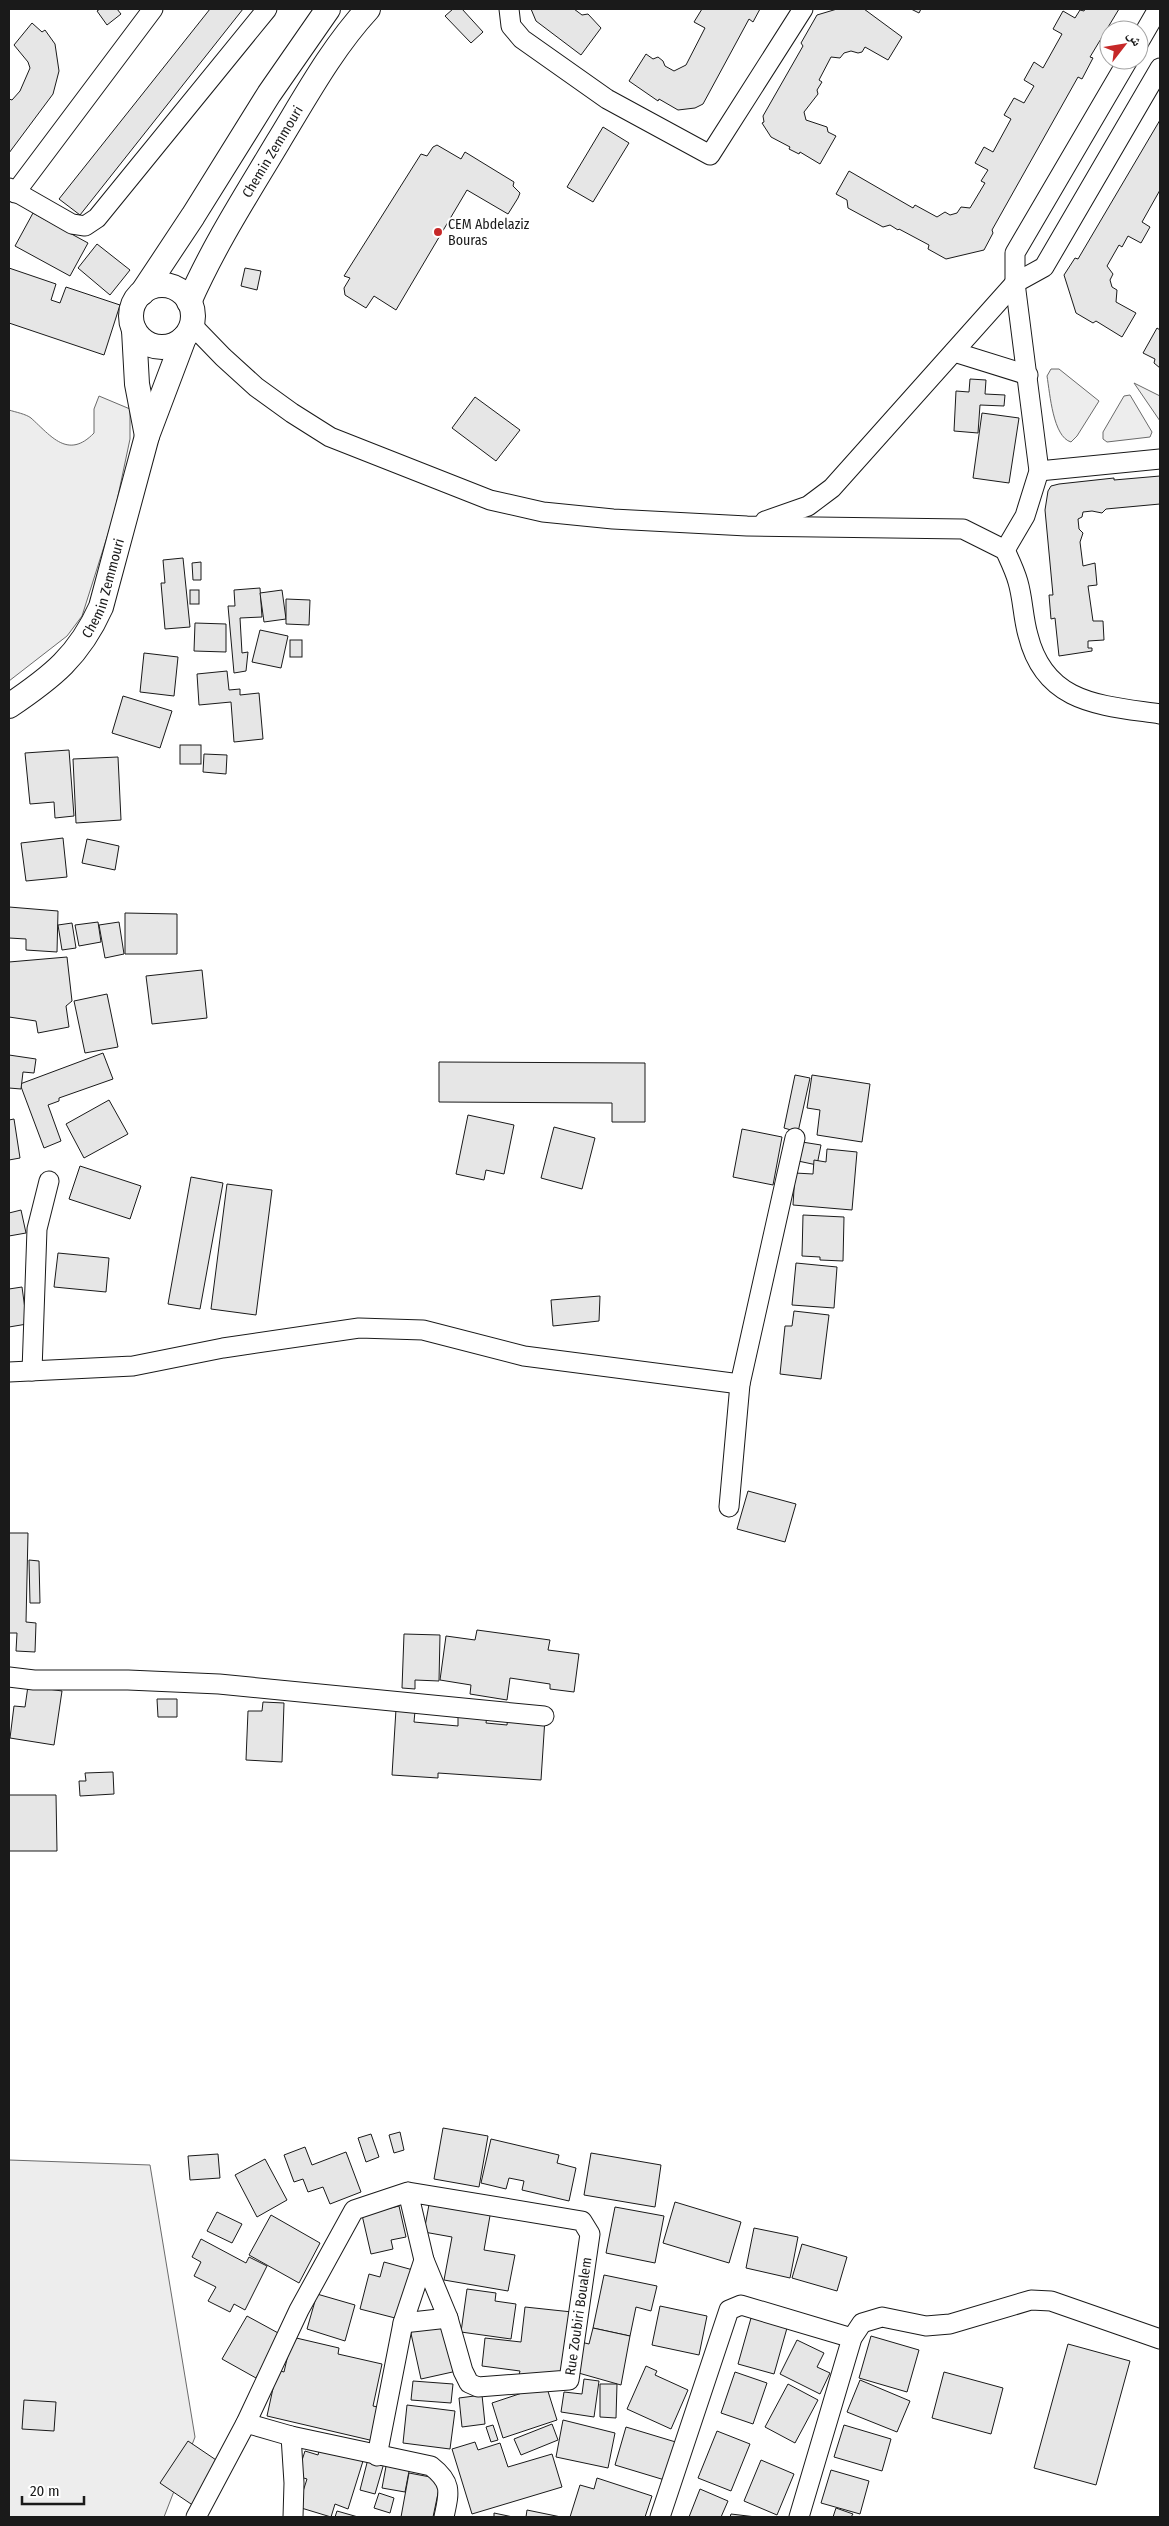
<svg xmlns="http://www.w3.org/2000/svg" width="1169" height="2526" viewBox="0 0 1169 2526" font-family="'Fira Sans Condensed','Noto Naskh Arabic',sans-serif">
  <style>
    .green { fill: #ededed; stroke: #6a6a6a }
    .building { fill: #e6e6e6; stroke: #1a1a1a }
    .lines { fill: none; stroke-linecap: round; stroke-linejoin: round }
    .minor-casing { stroke: #1a1a1a; stroke-width: 21 }
    .tertiary-casing { stroke: #1a1a1a; stroke-width: 26 }
    .minor { stroke: #fff; stroke-width: 19 }
    .tertiary { stroke: #fff; stroke-width: 24 }
    .poi-dot { fill: #c62828; stroke: #fff; stroke-width: 2 }
    .labels { text-anchor: middle; dominant-baseline: central; stroke-width: 4; stroke-linejoin: round; paint-order: stroke }
    .street-label { font-size: 14px; fill: #1a1a1a; stroke: #fff }
    .poi-label { font-size: 14px; fill: #1a1a1a; stroke: #fff; text-anchor: start }
  </style>
  <rect width="100%" height="100%" fill="#fff"/>
  <g class="green">
    <path d="M1051,369H1059L1099,401L1077,436L1071,442C1053,437 1050,394 1047,376Z"/>
    <polygon points="1134,383 1160,396 1160,421"/>
    <polygon points="1130,395 1152,432 1150,437 1107,442 1103,439 1103,432 1124,396"/>
    <path d="M99,396L130,409V439L114,515L82,616L67,636L9,681V410C15,412 26,414 31,418C51,436 68,460 94,433V409Z"/>
    <polygon points="9,2160 150,2165 195,2437 164,2517 9,2517"/>
  </g>
  <g class="building">
    <polygon points="100,9 117,9 121,14 107,25 97,11"/>
    <polygon points="210,9 243,9 80,215 59,199"/>
    <polygon points="453,9 462,9 483,32 471,43 445,16"/>
    <polygon points="531,9 574,9 582,15 588,14 601,28 581,55 536,21"/>
    <polygon points="702,9 760,9 753,22 749,19 703,104 695,108 678,110 659,99 658,101 629,81 646,54 653,59 658,57 663,61 665,66 674,71 686,65 705,28 694,22"/>
    <polygon points="837,9 864,9 902,37 888,60 865,47 862,52 858,53 851,51 844,53 840,58 831,57 819,80 822,82 817,90 818,94 804,112 806,120 827,127 828,132 836,136 820,164 800,152 799,154 789,149 790,147 771,137 762,123 764,122 763,116 803,46 801,43 817,15"/>
    <polygon points="911,9 921,9 919,13"/>
    <polygon points="1085,9 1119,9 1090,57 1093,58 1082,79 1078,77 992,230 993,233 984,250 946,259 928,249 929,245 899,229 898,230 890,225 883,227 848,208 847,200 836,194 849,171 913,208 915,205 937,217 945,212 950,215 957,213 961,207 970,208 985,183 981,181 988,170 975,163 984,147 993,152 1011,119 1004,115 1014,98 1024,103 1034,86 1024,80 1034,62 1043,68 1062,34 1053,29 1063,11 1075,18 1080,10 1084,11"/>
    <polygon points="32,23 42,32 45,30 55,44 59,71 53,94 9,153 9,99 12,100 20,91 30,68 28,62 14,45"/>
    <polygon points="1160,120 1160,190 1142,222 1150,227 1141,243 1128,236 1122,247 1119,245 1107,266 1113,274 1110,280 1112,287 1117,290 1116,302 1136,313 1122,337 1096,321 1093,323 1076,313 1064,275 1075,258 1078,259"/>
    <polygon points="603,127 629,143 593,202 567,187"/>
    <polygon points="437,145 461,159 465,152 514,182 513,186 520,193 518,198 508,214 467,190 396,310 374,296 366,308 345,295 344,288 350,278 344,276 421,154 427,156 433,147"/>
    <polygon points="33,213 88,243 70,276 15,246"/>
    <polygon points="97,244 130,270 110,295 78,268"/>
    <polygon points="9,268 56,284 51,300 60,303 66,287 120,305 104,355 9,323"/>
    <polygon points="245,268 261,271 257,290 241,286"/>
    <polygon points="1157,328 1160,330 1160,368 1154,363 1155,359 1143,353"/>
    <polygon points="970,379 986,380 985,394 1005,395 1004,406 980,405 978,433 954,431 956,391 969,392"/>
    <polygon points="475,397 520,430 496,461 452,428"/>
    <polygon points="982,413 1019,418 1009,483 973,478"/>
    <polygon points="1160,476 1160,504 1106,509 1102,513 1092,511 1083,512 1082,517 1078,519 1079,529 1083,533 1080,542 1083,566 1095,563 1097,585 1088,586 1093,621 1103,621 1104,640 1088,641 1088,648 1092,648 1092,651 1059,656 1055,618 1051,619 1049,595 1053,595 1045,510 1048,491 1051,486 1059,484 1114,478 1114,480"/>
    <polygon points="183,558 190,627 165,629 161,583 165,583 163,560"/>
    <polygon points="201,562 201,580 193,580 192,563"/>
    <polygon points="260,588 262,617 240,618 242,653 248,652 246,671 234,673 228,606 235,606 234,590"/>
    <rect x="190" y="590" width="9" height="14"/>
    <polygon points="282,590 286,619 264,622 260,593"/>
    <polygon points="286,599 310,600 309,625 286,624"/>
    <polygon points="195,623 226,624 226,652 194,651"/>
    <polygon points="260,630 288,636 281,668 252,662"/>
    <rect x="290" y="640" width="12" height="17"/>
    <polygon points="144,653 178,657 174,696 140,692"/>
    <polygon points="227,671 229,690 240,689 240,695 259,693 263,739 234,742 231,702 199,705 197,674"/>
    <polygon points="123,696 172,711 160,748 112,733"/>
    <rect x="180" y="745" width="21" height="19"/>
    <polygon points="69,750 74,816 55,818 54,802 30,804 25,753"/>
    <polygon points="204,754 227,755 226,774 203,772"/>
    <polygon points="118,757 121,820 76,823 73,759"/>
    <polygon points="63,838 67,877 26,881 21,843"/>
    <polygon points="87,839 119,846 115,870 82,863"/>
    <polygon points="9,907 58,911 57,952 26,950 26,939 9,938"/>
    <polygon points="125,913 177,914 177,954 125,954"/>
    <polygon points="98,922 101,942 79,946 75,925"/>
    <polygon points="119,922 124,954 105,958 99,925"/>
    <polygon points="72,923 76,948 62,950 58,925"/>
    <polygon points="67,957 72,1001 66,1006 69,1027 38,1033 36,1021 9,1017 9,962"/>
    <polygon points="202,970 207,1018 152,1024 146,976"/>
    <polygon points="107,994 118,1047 85,1053 74,1001"/>
    <polygon points="103,1053 113,1079 59,1098 59,1101 48,1105 61,1141 44,1148 20,1084"/>
    <polygon points="9,1055 36,1059 34,1073 23,1072 21,1089 9,1088"/>
    <polygon points="439,1062 645,1063 645,1122 612,1122 612,1103 439,1102"/>
    <polygon points="795,1075 810,1078 798,1132 784,1128"/>
    <polygon points="812,1075 870,1084 862,1142 817,1135 820,1110 807,1108"/>
    <polygon points="109,1100 128,1134 84,1158 66,1124"/>
    <polygon points="468,1115 514,1125 504,1174 486,1170 484,1180 456,1174"/>
    <polygon points="14,1119 20,1158 9,1160 9,1120"/>
    <polygon points="554,1127 595,1138 582,1189 541,1178"/>
    <polygon points="742,1129 782,1137 773,1185 733,1177"/>
    <polygon points="802,1142 821,1145 817,1165 798,1161"/>
    <polygon points="827,1149 857,1152 852,1210 793,1205 795,1173 813,1174 814,1160 826,1162"/>
    <polygon points="80,1166 141,1186 130,1219 69,1199"/>
    <polygon points="191,1177 223,1183 200,1309 168,1304"/>
    <polygon points="227,1184 272,1190 256,1315 211,1309"/>
    <polygon points="21,1210 26,1233 9,1236 9,1213"/>
    <polygon points="803,1215 844,1217 843,1261 820,1260 820,1257 802,1256"/>
    <polygon points="58,1253 109,1258 106,1292 54,1287"/>
    <polygon points="796,1263 837,1267 834,1308 792,1305"/>
    <polygon points="22,1287 27,1324 9,1327 9,1289"/>
    <polygon points="600,1296 599,1321 553,1326 551,1300"/>
    <polygon points="794,1311 829,1315 821,1379 780,1374 785,1326 792,1326"/>
    <polygon points="748,1491 796,1504 785,1542 737,1529"/>
    <polygon points="9,1533 28,1533 26,1622 36,1623 35,1652 16,1651 17,1633 9,1633"/>
    <polygon points="29,1560 39,1561 40,1603 30,1603"/>
    <polygon points="477,1630 550,1640 548,1650 579,1654 574,1692 550,1689 550,1684 510,1678 507,1700 470,1694 471,1685 440,1680 446,1636 475,1640"/>
    <polygon points="404,1634 440,1635 439,1681 415,1680 415,1689 402,1688"/>
    <polygon points="28,1686 62,1691 54,1745 10,1738 14,1706 25,1707"/>
    <polygon points="157,1699 177,1699 177,1717 158,1717"/>
    <polygon points="263,1702 284,1703 282,1762 246,1760 248,1711 262,1711"/>
    <polygon points="396,1709 415,1711 414,1722 458,1726 458,1713 487,1715 486,1723 507,1725 508,1716 545,1718 541,1780 438,1773 438,1778 392,1775"/>
    <polygon points="113,1772 114,1794 80,1796 79,1781 86,1781 85,1773"/>
    <polygon points="9,1795 56,1795 57,1851 9,1851"/>
    <polygon points="443,2128 488,2136 479,2187 434,2179"/>
    <polygon points="400,2132 404,2150 394,2153 389,2135"/>
    <polygon points="371,2134 379,2157 366,2162 358,2138"/>
    <polygon points="491,2139 559,2155 557,2163 576,2168 569,2201 522,2190 524,2181 509,2178 506,2189 481,2183"/>
    <polygon points="305,2147 312,2165 346,2152 361,2192 330,2204 323,2187 308,2192 303,2179 294,2182 284,2155"/>
    <polygon points="591,2153 661,2165 655,2207 584,2195"/>
    <polygon points="218,2154 220,2178 190,2180 188,2156"/>
    <polygon points="265,2159 287,2200 257,2217 235,2175"/>
    <polygon points="430,2199 491,2210 484,2250 515,2255 508,2291 444,2280 452,2237 424,2232"/>
    <polygon points="675,2202 741,2222 729,2263 663,2243"/>
    <polygon points="399,2206 406,2237 391,2240 393,2249 371,2254 362,2215"/>
    <polygon points="615,2207 664,2216 655,2263 606,2253"/>
    <polygon points="217,2212 242,2224 232,2243 207,2231"/>
    <polygon points="271,2215 320,2243 299,2283 249,2255"/>
    <polygon points="754,2228 798,2237 790,2278 746,2268"/>
    <polygon points="201,2239 246,2263 249,2257 267,2266 245,2310 234,2304 230,2312 208,2301 216,2287 194,2276 201,2262 192,2257"/>
    <polygon points="802,2244 847,2257 837,2291 792,2278"/>
    <polygon points="384,2262 413,2270 399,2319 360,2309 369,2274 380,2277"/>
    <polygon points="604,2275 657,2286 651,2311 636,2307 630,2336 593,2328"/>
    <polygon points="467,2289 496,2293 495,2301 516,2304 511,2339 461,2332"/>
    <polygon points="317,2294 355,2305 345,2341 307,2329"/>
    <polygon points="660,2306 707,2316 699,2355 652,2345"/>
    <polygon points="525,2307 572,2312 562,2380 519,2375 520,2371 482,2366 485,2338 521,2342"/>
    <polygon points="753,2311 789,2321 774,2374 738,2364"/>
    <polygon points="247,2316 280,2334 256,2378 222,2359"/>
    <polygon points="446,2322 457,2371 421,2379 410,2329"/>
    <polygon points="593,2328 630,2336 621,2385 575,2372 581,2342 589,2344"/>
    <polygon points="871,2336 919,2350 907,2392 859,2378"/>
    <polygon points="292,2337 339,2348 338,2354 382,2364 373,2406 382,2408 374,2441 267,2416 277,2370 284,2372"/>
    <polygon points="797,2340 824,2353 817,2367 830,2373 820,2394 780,2374"/>
    <polygon points="1068,2344 1130,2361 1096,2485 1034,2468"/>
    <polygon points="646,2366 657,2371 655,2375 688,2390 671,2429 627,2409"/>
    <polygon points="735,2372 767,2383 753,2424 721,2413"/>
    <polygon points="944,2372 1003,2388 991,2434 932,2418"/>
    <polygon points="584,2379 599,2381 594,2417 561,2412 564,2392 582,2394"/>
    <polygon points="860,2380 910,2401 897,2432 847,2412"/>
    <polygon points="413,2381 453,2384 451,2403 411,2400"/>
    <polygon points="600,2384 617,2384 616,2418 600,2417"/>
    <polygon points="788,2384 818,2400 795,2443 765,2427"/>
    <polygon points="546,2385 557,2420 503,2438 492,2403"/>
    <polygon points="482,2395 485,2424 462,2427 459,2398"/>
    <polygon points="24,2400 56,2402 54,2431 22,2429"/>
    <polygon points="407,2405 455,2411 450,2449 403,2443"/>
    <polygon points="563,2420 615,2433 608,2468 556,2457"/>
    <polygon points="552,2424 558,2440 521,2455 514,2439"/>
    <polygon points="493,2425 498,2440 491,2442 486,2427"/>
    <polygon points="844,2425 891,2439 882,2471 834,2457"/>
    <polygon points="626,2427 679,2443 668,2481 615,2465"/>
    <polygon points="717,2431 750,2444 731,2491 698,2478"/>
    <polygon points="188,2441 222,2464 194,2506 160,2483"/>
    <polygon points="475,2442 478,2450 500,2443 508,2467 552,2454 562,2487 472,2514 452,2449"/>
    <polygon points="320,2447 363,2461 348,2509 335,2504 331,2517 298,2507 307,2479 297,2476 305,2451 318,2455"/>
    <polygon points="368,2459 384,2463 375,2494 360,2490"/>
    <polygon points="761,2460 794,2474 777,2515 744,2501"/>
    <polygon points="387,2461 410,2466 405,2492 382,2488"/>
    <polygon points="831,2470 869,2481 860,2514 821,2503"/>
    <polygon points="409,2473 441,2479 433,2517 401,2517"/>
    <polygon points="597,2478 652,2496 645,2517 570,2517 580,2485 594,2489"/>
    <polygon points="700,2489 728,2501 721,2517 689,2517"/>
    <polygon points="379,2493 394,2498 390,2513 374,2508"/>
    <polygon points="836,2508 853,2514 851,2517 833,2517"/>
    <polygon points="527,2510 561,2517 526,2517"/>
    <polygon points="337,2511 358,2517 335,2517"/>
    <polygon points="494,2513 513,2517 494,2517"/>
    <polygon points="731,2514 756,2517 730,2517"/>
  </g>
  <g class="lines">
    <defs>
      <g id="minor">
        <polyline points="509,9 511,26 522,39 607,99 710,155 803,9"/>
        <polyline points="1139,42 1158,9"/>
        <polyline points="9,188 72,224 85,226 97,218 267,9"/>
        <polyline points="15,193 153,9"/>
        <path d="M192,325L223,357L256,387L292,413L330,437L490,500L543,512L613,519L747,526L963,529L1005,550C1010,561 1015,571 1018,582C1023,599 1023,618 1028,635C1045,704 1100,705 1160,714"/>
        <polyline points="954,352 1028,375"/>
        <polyline points="1039,471 1160,459"/>
        <polyline points="765,521 808,506 832,488 1015,283 1044,267 1160,68"/>
        <polyline points="1005,550 1025,516 1039,471 1015,283 1015,253 1128,60"/>
        <polyline points="32,1371 37,1229 49,1181"/>
        <polyline points="9,1372 133,1366 223,1348 359,1328 423,1330 524,1356 740,1384"/>
        <polyline points="729,1507 740,1384 795,1138"/>
        <polyline points="9,1677 34,1680 128,1680 219,1684 544,1716"/>
        <polyline points="403,2323 448,2318"/>
        <path d="M246,2423L291,2436L431,2466C453,2483 449,2493 444,2517"/>
        <polyline points="291,2436 294,2483 293,2517"/>
        <polyline points="377,2456 403,2323 424,2260"/>
        <path id="s1" d="M196,2517L246,2423L299,2310L354,2210L408,2192L424,2260L448,2318L463,2371L469,2383L478,2387L569,2380L590,2234L582,2221L408,2192"/>
        <polyline points="660,2517 729,2310 741,2305 852,2338"/>
        <polyline points="799,2517 852,2338 862,2323 882,2317 926,2326 950,2324 1031,2300 1051,2301 1160,2339"/>
      </g>
      <g id="tertiary">
        <circle cx="162" cy="316" r="31"/>
        <polyline points="142,293 193,216 269,94 328,9"/>
        <path id="s2" d="M189,302C214,245 247,194 278,142C306,96 332,48 368,9"/>
        <polyline points="134,330 137,384 147,436"/>
        <path id="s3" d="M9,706C52,677 79,656 101,607L147,436L184,338"/>
      </g>
    </defs>
    <use href="#minor" class="minor-casing"/>
    <use href="#tertiary" class="tertiary-casing"/>
    <use href="#minor" class="minor"/>
    <use href="#tertiary" class="tertiary"/>
  </g>
  <circle class="poi-dot" cx="438" cy="232" r="5"/>
  <g class="labels">
    <g class="street-label">
      <text stroke="none"><textPath href="#s2" startOffset="172">Chemin Zemmouri</textPath></text>
      <text stroke="none"><textPath href="#s3" startOffset="156">Chemin Zemmouri</textPath></text>
      <text stroke="none"><textPath href="#s1" startOffset="769">Rue Zoubiri Boualem</textPath></text>
    </g>
    <g class="poi-label">
      <text x="448" y="224">CEM Abdelaziz<tspan x="448" dy="16">Bouras</tspan></text>
    </g>
  </g>
  <rect width="1169" height="2526" fill="none" stroke="#1a1a1a" stroke-width="20"/>
  <g transform="translate(1124 45) rotate(59)"><circle r="24" fill="#ffffff" stroke="#a3a3a3"/>
  <path d="M0-4L9 19L0 12L-9 19Z" fill="#c62828"/>
  <text y="-8" font-size="14" font-weight="bold" text-anchor="middle" fill="#1a1a1a">ش</text>
  </g>
  <path d="M22 2496v8h62v-8" fill="none" stroke="#1a1a1a" stroke-width="2.5"/>
  <text x="30" y="2496" font-size="15" fill="#1a1a1a" stroke="#ffffff" stroke-width="4" paint-order="stroke">20 m</text>
</svg>
